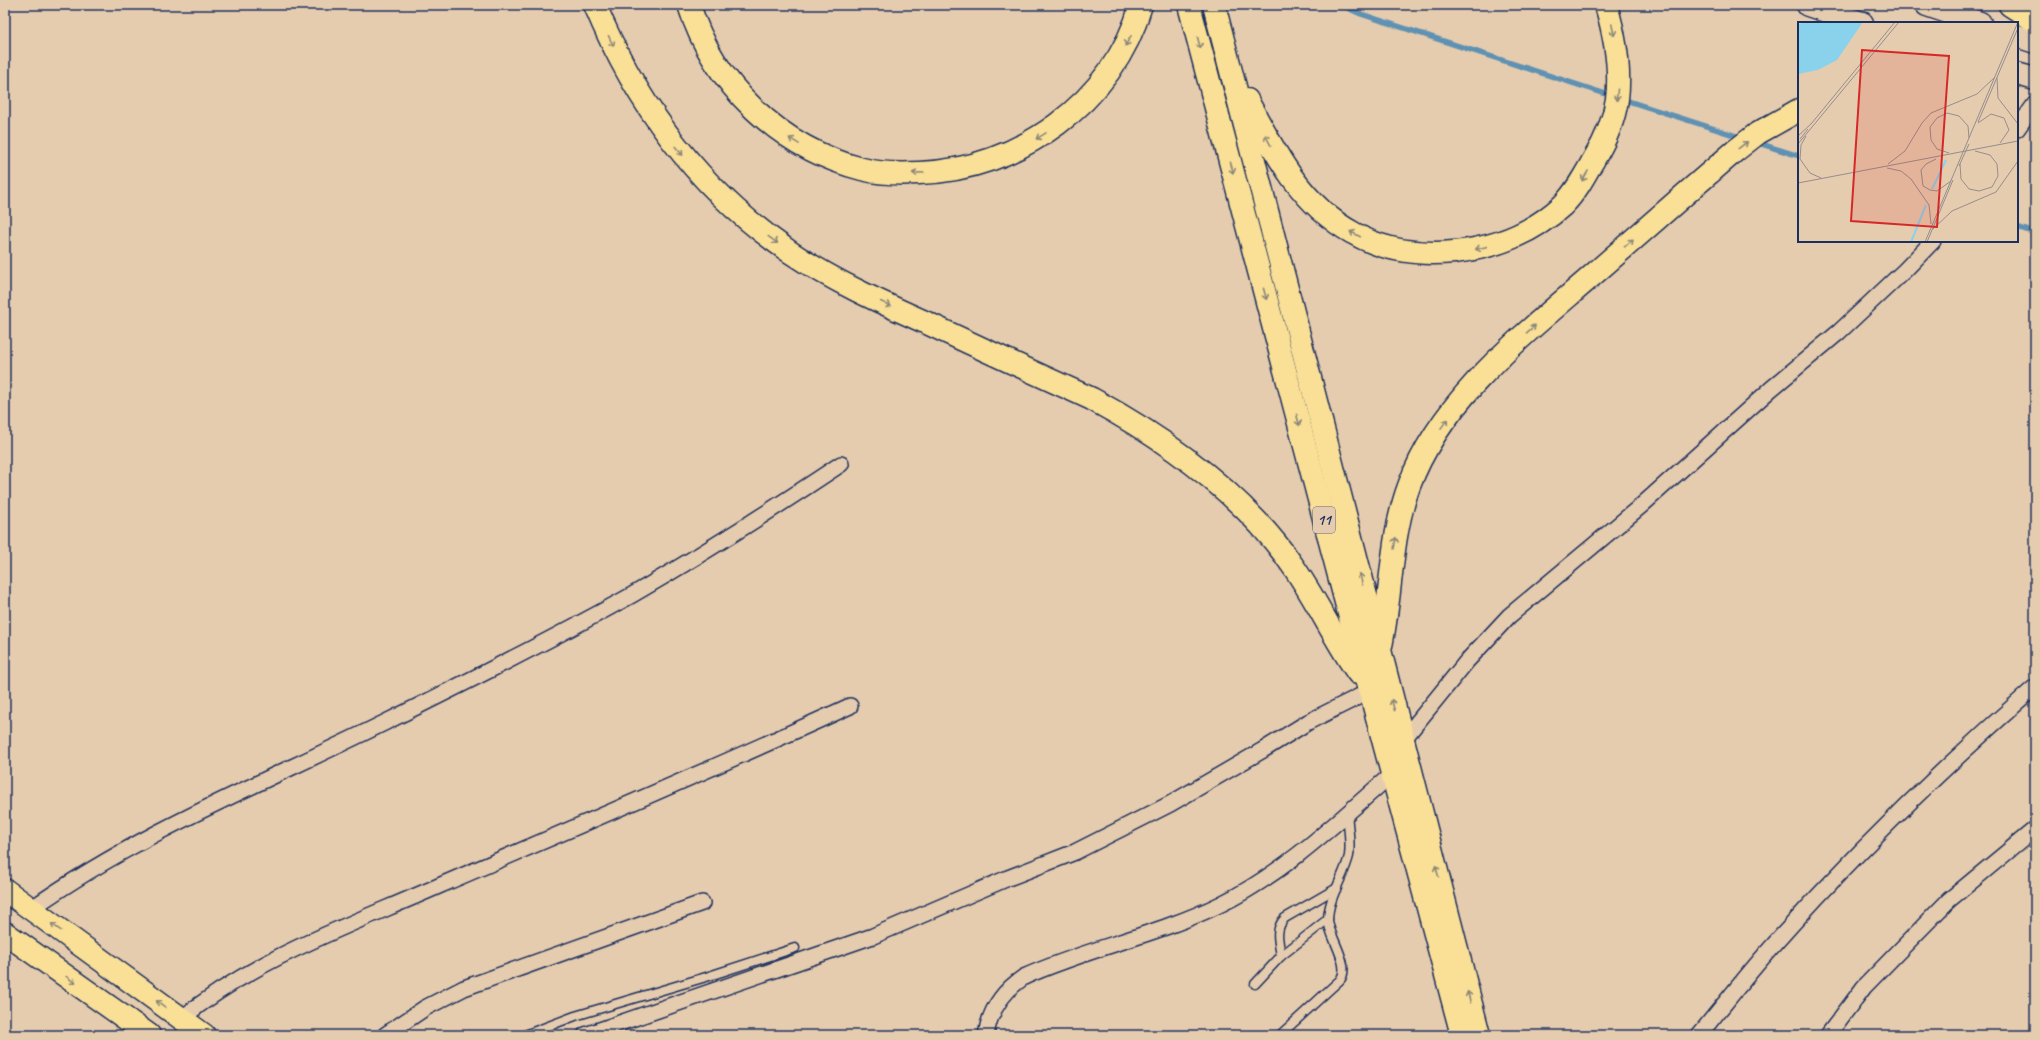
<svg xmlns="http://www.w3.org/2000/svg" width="2040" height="1040" viewBox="0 0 2040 1040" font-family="Caveat,sans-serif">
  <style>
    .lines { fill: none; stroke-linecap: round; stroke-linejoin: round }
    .stream { stroke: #5e91b3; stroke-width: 5.5 }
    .lane-casing { stroke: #1b2f5e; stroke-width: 11 }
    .street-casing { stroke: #1b2f5e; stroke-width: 18 }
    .secondary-casing { stroke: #1b2f5e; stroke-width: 25 }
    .primary-casing { stroke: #1b2f5e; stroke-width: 25 }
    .highway-casing { stroke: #1b2f5e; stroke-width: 25 }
    .lane { stroke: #e6ccae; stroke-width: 8 }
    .street { stroke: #e6ccae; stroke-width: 15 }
    .secondary { stroke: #e6ccae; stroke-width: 22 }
    .primary { stroke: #fadf96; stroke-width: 22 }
    .highway { stroke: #fadf96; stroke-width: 22 }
    .oneway { stroke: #8a877a }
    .labels { text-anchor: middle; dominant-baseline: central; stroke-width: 3; stroke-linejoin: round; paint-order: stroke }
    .shield { fill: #e6ccae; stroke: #585e76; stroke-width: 1 }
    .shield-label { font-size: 15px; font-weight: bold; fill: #1b2f5e }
    .inset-river { fill: none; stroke: #8ad2eb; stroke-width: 2 }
    .inset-road { fill: none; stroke: #958d8e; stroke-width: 1 }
    .view { fill: #d62828; fill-opacity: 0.15; stroke: #d62828; stroke-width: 2 }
    .inset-edge { fill: none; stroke: #1b2f5e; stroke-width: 2 }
  </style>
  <rect width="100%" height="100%" fill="#e6ccae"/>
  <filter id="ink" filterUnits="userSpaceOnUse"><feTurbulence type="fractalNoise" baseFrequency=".025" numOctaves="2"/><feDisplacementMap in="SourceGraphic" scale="8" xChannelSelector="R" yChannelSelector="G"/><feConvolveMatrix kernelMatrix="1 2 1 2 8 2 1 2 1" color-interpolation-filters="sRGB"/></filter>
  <g filter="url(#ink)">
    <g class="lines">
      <g class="stream">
        <polyline points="1341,5 1361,14 1612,96"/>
        <polyline points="1622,99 1743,138"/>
        <polyline points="1755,142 1799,156"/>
        <polyline points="2017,227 2035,233"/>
      </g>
      <defs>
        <g id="lane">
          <path d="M1281,956C1279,942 1274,929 1285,918L1337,888"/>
          <polyline points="1255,984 1281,956 1328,919"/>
          <polyline points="525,1035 575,1016 706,977 795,948"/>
          <path d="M1280,1035L1340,980C1352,966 1329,937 1328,920C1328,898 1344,877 1349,856C1351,842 1348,827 1347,813"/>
        </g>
        <g id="street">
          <polyline points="2017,129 2035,104"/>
          <polyline points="1403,740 1467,661 1509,616 1642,505 1771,389 1839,332 1905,270 1933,241"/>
          <path d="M31,909C140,832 265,782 384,723C467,682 551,640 632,595C703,554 772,510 841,464"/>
          <path d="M181,1019C257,957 353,924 441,885C578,826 715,768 850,706"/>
          <polyline points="385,1035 425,1008 464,988 702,903"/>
          <polyline points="585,1035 873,936 1008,878 1075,852 1170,804 1263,750 1308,722 1370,691"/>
          <path d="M986,1035C990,1009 1003,991 1024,977C1088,948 1158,935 1221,904C1286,872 1338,821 1392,774"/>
          <path d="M1699,1035C1723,1006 1746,976 1770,949C1853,855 1941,769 2035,687"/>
          <polyline points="1828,1035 1864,987 1949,900 2035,829"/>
        </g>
        <g id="secondary">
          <polyline points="1808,5 1862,23"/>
          <polyline points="1927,5 1980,23"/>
          <polyline points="2017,36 2035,42"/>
          <polyline points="2017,74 2035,79"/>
        </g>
        <g id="primary">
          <polyline points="5,890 204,1035"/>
          <polyline points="5,933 149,1035"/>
        </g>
        <g id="highway">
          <path d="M595,5C637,106 699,190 790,252C833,281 880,302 927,323C982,349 1037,374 1092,399C1169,441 1245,495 1295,569C1318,603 1335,640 1358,673"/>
          <path d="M689,5C714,85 780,148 862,169C880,174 900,174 919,173C1018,170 1114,102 1141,5"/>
          <polyline points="1189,5 1368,686 1370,691 1462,1035"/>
          <polyline points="1214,5 1479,1035"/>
          <polyline points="2010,5 2035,21"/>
          <path d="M1247,100C1274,151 1300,204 1353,233C1384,251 1419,255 1454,252C1494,248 1533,233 1563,205C1576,192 1585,175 1594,159C1605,141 1614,121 1617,99C1621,67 1615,36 1606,5"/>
          <path d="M1381,646C1392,593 1390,537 1409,486C1440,401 1520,338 1586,281C1636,237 1685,194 1735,151L1758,133L1799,110"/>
        </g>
      </defs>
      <use href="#lane" class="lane-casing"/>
      <use href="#street" class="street-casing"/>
      <use href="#secondary" class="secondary-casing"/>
      <use href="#primary" class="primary-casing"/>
      <use href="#highway" class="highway-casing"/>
      <use href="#lane" class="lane"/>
      <use href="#street" class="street"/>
      <use href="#secondary" class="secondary"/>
      <use href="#primary" class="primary"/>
      <use href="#highway" class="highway"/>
    </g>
    <defs><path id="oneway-shaft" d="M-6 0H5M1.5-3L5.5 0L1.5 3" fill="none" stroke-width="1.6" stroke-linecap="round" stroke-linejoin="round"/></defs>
    <g class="oneway">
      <use href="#oneway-shaft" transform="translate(1613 30) rotate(78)"/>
      <use href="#oneway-shaft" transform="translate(611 41) rotate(64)"/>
      <use href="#oneway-shaft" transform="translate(1128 41) rotate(120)"/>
      <use href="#oneway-shaft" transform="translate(1199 43) rotate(75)"/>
      <use href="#oneway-shaft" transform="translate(1617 95) rotate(95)"/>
      <use href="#oneway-shaft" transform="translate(1041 136) rotate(148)"/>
      <use href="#oneway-shaft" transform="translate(1268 140) rotate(-118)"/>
      <use href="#oneway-shaft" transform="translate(794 141) rotate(-148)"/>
      <use href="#oneway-shaft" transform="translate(1743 145) rotate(-37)"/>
      <use href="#oneway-shaft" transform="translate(679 151) rotate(50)"/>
      <use href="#oneway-shaft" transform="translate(1232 168) rotate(75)"/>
      <use href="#oneway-shaft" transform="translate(918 173) rotate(178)"/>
      <use href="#oneway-shaft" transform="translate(1585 176) rotate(122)"/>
      <use href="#oneway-shaft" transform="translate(1355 234) rotate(-152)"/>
      <use href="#oneway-shaft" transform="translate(773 240) rotate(36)"/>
      <use href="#oneway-shaft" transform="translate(1629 243) rotate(-41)"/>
      <use href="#oneway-shaft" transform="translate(1481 248) rotate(166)"/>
      <use href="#oneway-shaft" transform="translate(1265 294) rotate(75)"/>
      <use href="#oneway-shaft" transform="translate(886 304) rotate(25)"/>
      <use href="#oneway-shaft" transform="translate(1531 329) rotate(-41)"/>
      <use href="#oneway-shaft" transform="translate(1298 420) rotate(75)"/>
      <use href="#oneway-shaft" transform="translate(1444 424) rotate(-55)"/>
      <use href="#oneway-shaft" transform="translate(1395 543) rotate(-81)"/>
      <use href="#oneway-shaft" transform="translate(1361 579) rotate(-104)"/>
      <use href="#oneway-shaft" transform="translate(1393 705) rotate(-105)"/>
      <use href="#oneway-shaft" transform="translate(1437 871) rotate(-105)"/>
      <use href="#oneway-shaft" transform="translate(56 927) rotate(-144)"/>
      <use href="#oneway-shaft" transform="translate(71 980) rotate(36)"/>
      <use href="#oneway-shaft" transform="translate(1469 997) rotate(-105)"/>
      <use href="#oneway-shaft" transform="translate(161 1004) rotate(-144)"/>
    </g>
  </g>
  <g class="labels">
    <rect class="shield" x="1313" y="507" width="22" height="26" rx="3"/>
    <g class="shield-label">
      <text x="1324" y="520">11</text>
    </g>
  </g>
  <g transform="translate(1798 22)">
    <rect width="220" height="220" fill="#e6ccae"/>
    <path d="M11,0H65L39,38L20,48L0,52V2Z" fill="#8ad2eb"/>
    <path class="inset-river" d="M134,167L148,138M113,220L128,183"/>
    <path class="inset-road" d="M199,56L200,76L220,102M180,100L220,6M180,101L193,92L206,96L211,108L202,121M13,102L97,0M0,114L14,101M8,114L3,123L2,137L12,151L23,156M2,117L10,107M0,122L101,0M151,131L139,127L133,118L132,105L139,96L149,91L161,94L170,104L171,116M138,137L128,142L123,148L125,164L132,168L139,169L153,159M90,142L107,129L124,101L133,91L179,72L197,55M162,142L163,157L171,167L181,169L194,165L200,154L199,142L192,133L177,129M161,144L171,122M89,146L103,149L113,157L131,183L133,202M0,161L220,119M135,207L154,189L198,170L220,139M127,220L220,0M129,220L155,158"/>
    <path class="view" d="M64,28L151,34L139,205L53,199Z"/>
    <rect width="220" height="220" class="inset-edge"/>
  </g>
  <rect width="2040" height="1040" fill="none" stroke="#e6ccae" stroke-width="20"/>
  <rect x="10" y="10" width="2020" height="1020" fill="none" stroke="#1b2f5e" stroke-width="1.5" filter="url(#ink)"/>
</svg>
